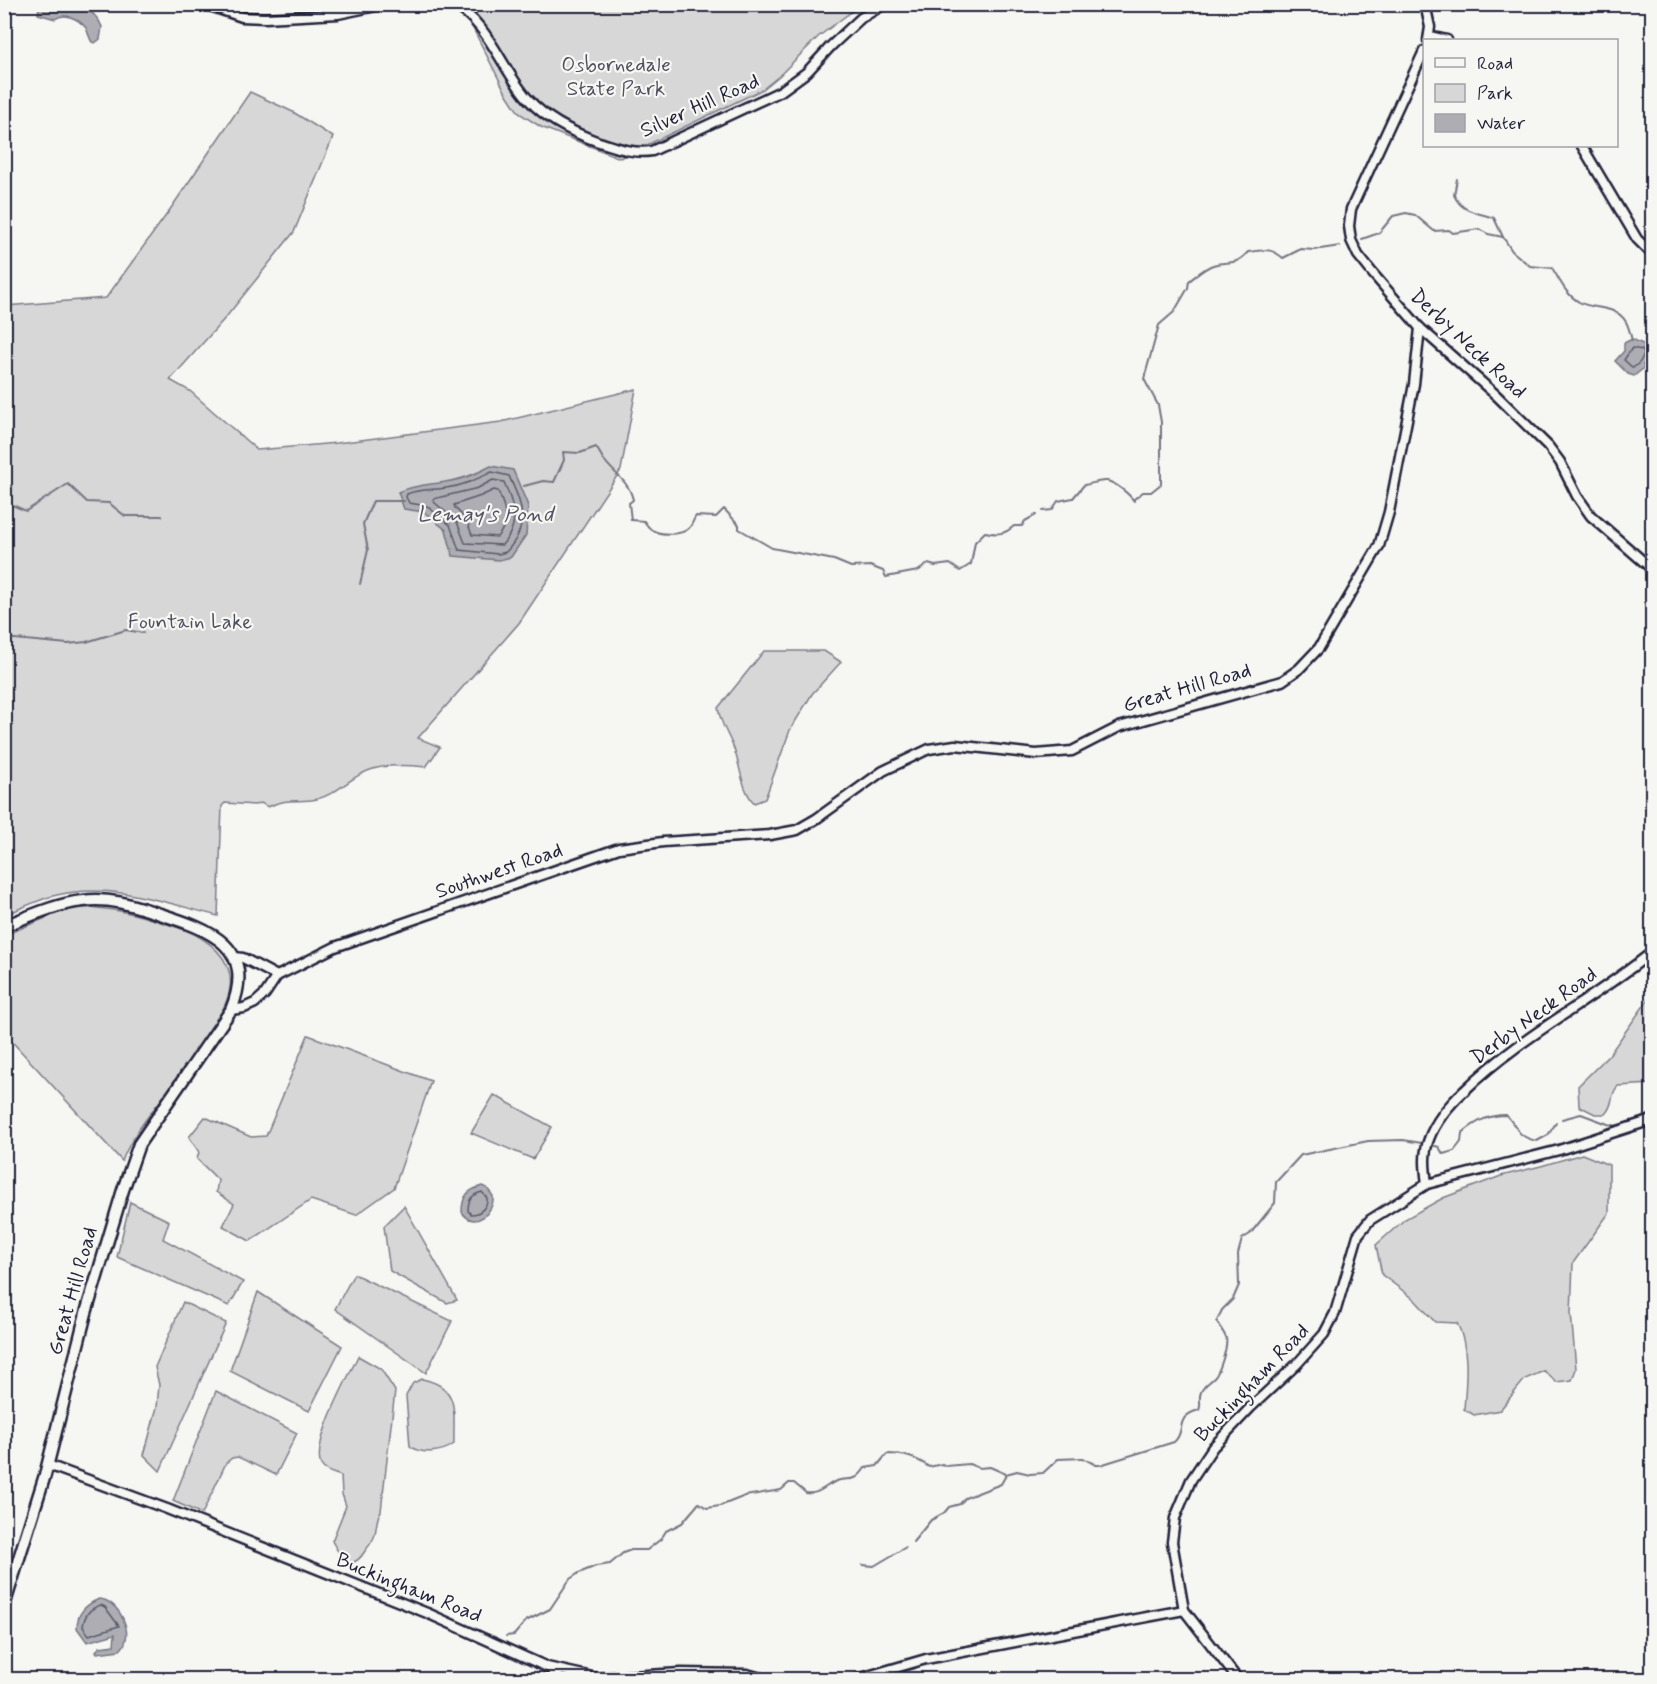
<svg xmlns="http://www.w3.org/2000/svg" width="1657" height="1684" viewBox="0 0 1657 1684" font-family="Mynerve,sans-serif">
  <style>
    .green { fill: #d7d7d7; stroke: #7c7c89; stroke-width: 1.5 }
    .water { fill: #adadb3; stroke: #757583; stroke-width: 1.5 }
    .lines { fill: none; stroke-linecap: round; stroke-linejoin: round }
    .shore { stroke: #5a5a6b; stroke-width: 1.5 }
    .stream { stroke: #757583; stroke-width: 2 }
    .minor-casing { stroke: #22223b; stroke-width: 13 }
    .secondary-casing { stroke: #22223b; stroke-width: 15 }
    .minor { stroke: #f6f6f2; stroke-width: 8 }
    .secondary { stroke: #f6f6f2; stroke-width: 10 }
    .labels { text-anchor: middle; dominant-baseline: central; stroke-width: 4.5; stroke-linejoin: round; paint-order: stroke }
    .park-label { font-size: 21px; fill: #4f4f62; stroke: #f6f6f2 }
    .street-label { font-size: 21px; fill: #22223b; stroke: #f6f6f2 }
    .water-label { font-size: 22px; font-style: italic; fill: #535365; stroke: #f6f6f2 }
  </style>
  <rect width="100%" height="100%" fill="#f6f6f2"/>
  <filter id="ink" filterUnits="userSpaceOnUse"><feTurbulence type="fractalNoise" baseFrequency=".0167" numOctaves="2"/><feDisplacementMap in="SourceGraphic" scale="12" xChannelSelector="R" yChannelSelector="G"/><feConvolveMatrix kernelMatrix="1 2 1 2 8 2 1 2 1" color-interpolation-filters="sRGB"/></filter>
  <g filter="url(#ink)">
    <g class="green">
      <polygon points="461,5 860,5 818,37 779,76 763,89 620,158 541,127 519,113 506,93"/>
      <path d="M250,92L293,112L333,137L294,232L227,316L170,380L190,391L257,450L337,443L501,422L636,389L621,470L519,623L418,738L440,747L426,767C408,765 387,764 370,770C351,776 338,794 317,799C298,803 288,797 268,807L261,803L255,805L225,803L222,806L218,916C166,903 111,882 57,895C39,899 22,908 5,915V306L106,298L167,214Z"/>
      <path d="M764,651H824L841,662L812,694L790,730L765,799L754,803C741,788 741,768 734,749C728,733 721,726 718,708Z"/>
      <path d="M78,908C115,906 150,918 185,930C208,939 234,959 230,987C228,1006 214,1024 204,1039C192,1057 180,1075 167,1092C150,1114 132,1135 122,1161L5,1034V935L60,912Z"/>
      <path d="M1652,994V1084L1618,1086C1609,1095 1615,1104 1605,1114H1595L1579,1106L1578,1086L1609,1055Z"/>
      <polygon points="308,1035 431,1081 394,1188 356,1215 311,1200 250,1241 223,1226 234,1204 216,1192 218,1180 197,1159 199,1152 189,1137 205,1117 251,1137 266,1136"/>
      <polygon points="494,1095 552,1127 533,1159 471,1133"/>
      <path d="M1582,1154L1609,1165V1213L1573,1263L1571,1313L1576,1369L1572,1380L1556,1382L1544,1371L1525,1379L1500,1410L1474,1415L1464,1409C1466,1382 1470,1348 1457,1323L1435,1322L1414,1299L1382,1275L1376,1245L1405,1219L1443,1198L1501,1176L1541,1166Z"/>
      <polygon points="130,1202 169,1221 163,1239 243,1282 229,1306 117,1257"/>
      <polygon points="404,1206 457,1300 447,1303 390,1271 384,1226"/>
      <polygon points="354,1274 452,1321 426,1373 335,1309"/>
      <polygon points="258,1292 342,1346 309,1411 230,1371"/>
      <polygon points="183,1302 226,1323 160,1471 144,1455 157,1407 159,1385 155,1367"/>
      <path d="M358,1356L381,1369L395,1391L381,1511C376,1519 377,1525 375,1534C374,1540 369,1546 365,1551C351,1574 341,1558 332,1541L346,1506L342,1494L341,1476C333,1473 325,1472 321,1465C311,1444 348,1378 358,1356Z"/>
      <path d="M422,1379C461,1387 453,1412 454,1444C442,1453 421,1455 410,1446L406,1396L413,1383Z"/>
      <polygon points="216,1391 297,1433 276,1475 238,1457 232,1458 226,1463 202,1514 173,1501"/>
    </g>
    <g class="water">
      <path d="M47,4C69,5 93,3 102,27L100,39L95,43L92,42C89,38 88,32 86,28C79,19 65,12 55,19L38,14L39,7Z"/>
      <polygon points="1632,339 1645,345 1650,355 1644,368 1634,376 1628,374 1615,361 1624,351 1624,343"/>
      <path d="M491,466L513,470L528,506L526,535L511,557L499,560L453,556L446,530L424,512L404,509L398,492C414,485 428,485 445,482C462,480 476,474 491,466Z"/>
      <path d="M482,1186L487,1188L493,1196C495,1212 474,1231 462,1212C462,1197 467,1190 482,1186Z"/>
      <path d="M99,1599C118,1599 137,1635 120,1650L97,1653L96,1651L100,1647L114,1645L115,1634L87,1642L77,1628C77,1613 85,1605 99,1599Z"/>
    </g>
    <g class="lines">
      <g class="shore">
        <polygon points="1632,348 1642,350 1644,354 1640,362 1633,368 1624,360"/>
        <path d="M492,472L509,476C522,505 531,525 506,552L498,554L459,550L450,525L427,506L409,503L406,497L407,494C419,489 433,490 446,488C463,486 477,479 492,472Z"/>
        <path d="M493,480L504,482C514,506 521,524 502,545L465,543L457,522L434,502L433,499L478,488Z"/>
        <path d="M494,490L498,491C505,507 510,523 497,537L472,535L466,519L455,508L454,505L481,496Z"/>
        <path d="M482,1192L487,1198C488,1207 480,1214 471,1214L468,1211C468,1200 471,1195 482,1192Z"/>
        <path d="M101,1605L105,1607L119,1626L89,1635L83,1627C84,1615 90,1608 101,1605Z"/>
      </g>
      <g class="stream">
        <path d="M1457,179L1454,195C1463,214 1478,212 1494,218L1503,237"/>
        <path d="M1362,239L1379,233L1393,216L1406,213L1415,215L1434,231L1449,230L1453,233L1479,229L1488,234L1503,237L1512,251L1530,266L1552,268C1560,280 1565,294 1579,302C1593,310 1617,305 1626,322C1629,327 1630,334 1632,340"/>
        <polyline points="1643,365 1652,375"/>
        <path d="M524,486L543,481L554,482L564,460L563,452L580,453L596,447C599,451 601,456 604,460C615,475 629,481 633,500L629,503L631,520L644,521C647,525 649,529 654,531C662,535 681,535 688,529C692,526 693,520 696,516L716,517L724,509L739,525V529L772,548L834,560L851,567L870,566L883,571L886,577L918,571L928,564L935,566L950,564L960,571L971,564L975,542L985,532C998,535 1005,534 1014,526H1022L1025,521L1036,515"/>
        <polyline points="4,504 10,504 26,511 68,484 87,502 109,503 125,516 162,516"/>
        <path d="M1043,511L1052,510L1058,501L1073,498L1084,485C1091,484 1101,480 1107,481C1116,483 1129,494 1134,501V499L1143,492H1151L1161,484V422L1158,405L1144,379L1159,325L1174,312L1188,288L1189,281C1196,276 1204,268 1213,265C1229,260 1235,267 1248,252C1264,250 1270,247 1283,258L1301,249L1314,250L1340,246"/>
        <polyline points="360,584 368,550 363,524 373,501 404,501"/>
        <polyline points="4,638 68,644 86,642 126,630 143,633"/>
        <polyline points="1562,1119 1581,1114 1608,1124 1617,1126 1647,1116 1652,1112"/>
        <path d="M1431,1145L1439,1147L1443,1154L1454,1151L1461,1142L1462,1133C1476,1122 1487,1115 1506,1115C1519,1128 1516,1137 1537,1141L1548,1135L1556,1123"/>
        <polyline points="913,1542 931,1520 944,1513 949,1507 960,1504 965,1498 1001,1484 1006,1475"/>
        <polyline points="863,1565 874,1566 906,1547"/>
        <path d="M506,1636L514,1635L526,1621L550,1609L570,1579L579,1573L596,1566L610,1564L623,1553L631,1550H647L661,1539L666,1531L682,1523L699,1503L707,1508L720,1506L745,1496L781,1490L789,1483H794L806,1493C818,1495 824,1487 834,1482C848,1475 853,1486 865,1468L877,1466L887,1454C903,1454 915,1457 929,1467L942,1464L946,1466L969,1464L979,1468L990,1467L1006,1474L1017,1471L1030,1474L1043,1473L1058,1459L1083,1458L1096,1465H1100L1174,1442C1187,1431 1173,1417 1199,1410C1202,1404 1198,1399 1201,1392C1204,1385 1209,1383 1214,1378C1220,1372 1228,1346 1226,1338C1224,1332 1219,1327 1217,1321L1222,1310L1233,1299L1239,1285L1238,1254L1242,1239L1250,1234L1275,1203L1276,1182L1301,1155L1368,1141L1403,1140L1422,1143"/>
      </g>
      <defs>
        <g id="minor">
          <polyline points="204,4 242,17 265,18 338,14 386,4"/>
          <path d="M452,4C489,22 502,71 529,100C547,120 574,133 599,142C618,148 633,154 652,151L781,91L807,72L831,46L861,18L885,4"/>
          <polyline points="1425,4 1430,27 1428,40"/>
          <polyline points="1429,36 1447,40"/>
          <polyline points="1424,51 1351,209 1349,226 1351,240 1358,255 1374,275 1420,328 1496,395 1548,446 1560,462 1577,496 1591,516 1652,569"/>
          <polyline points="1582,146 1637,239 1652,254"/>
          <polyline points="234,957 243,958 277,976"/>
          <polyline points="231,1010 244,1008 255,1003 265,994 277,976 335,947 619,848 663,842 770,835 797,830 816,819 883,771 929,749 955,745 1036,754 1072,751 1119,727 1282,681 1299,669 1319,648 1379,546 1389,512 1414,384 1420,328"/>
          <path d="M1427,1184C1425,1168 1423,1154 1429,1139C1436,1120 1450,1104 1464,1091C1520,1036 1592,1001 1652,952"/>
          <polyline points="48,1465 167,1509 427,1613 547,1667 597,1678 681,1673 747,1674 768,1680"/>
          <polyline points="549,1668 562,1680"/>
          <polyline points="854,1680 926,1659 1184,1610"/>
          <polyline points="1236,1680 1236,1677 1184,1610 1172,1542 1175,1518 1191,1480 1213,1447 1251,1407 1297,1364 1324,1334 1335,1313 1358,1235 1370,1220 1427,1184 1559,1150 1652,1120"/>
        </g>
        <path id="secondary" d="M4,926C30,916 56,904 83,901C110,897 135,906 160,914C211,930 257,947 231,1010L139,1144L123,1190L86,1313L45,1475L4,1606"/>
      </defs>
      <use href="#minor" class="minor-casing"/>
      <use href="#secondary" class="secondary-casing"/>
      <use href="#minor" class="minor"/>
      <use href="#secondary" class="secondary"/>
    </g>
  </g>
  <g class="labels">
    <g class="park-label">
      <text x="616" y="65">Osbornedale<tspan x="616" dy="24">State Park</tspan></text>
      <text x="190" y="622">Fountain Lake</text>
    </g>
    <g class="street-label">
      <text transform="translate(700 106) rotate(-24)">Silver Hill Road</text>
      <text transform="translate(1468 344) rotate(43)">Derby Neck Road</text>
      <text transform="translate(1187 688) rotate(-16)">Great Hill Road</text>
      <text transform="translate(499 871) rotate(-19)">Southwest Road</text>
      <text transform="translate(1534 1016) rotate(-36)">Derby Neck Road</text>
      <text transform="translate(73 1291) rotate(-74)">Great Hill Road</text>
      <text transform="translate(1252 1383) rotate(-46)">Buckingham Road</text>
      <text transform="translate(409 1588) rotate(22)">Buckingham Road</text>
    </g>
    <g class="water-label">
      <text x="485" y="515">Lemay's Pond</text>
    </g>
  </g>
  <rect width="1657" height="1684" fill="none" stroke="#f6f6f2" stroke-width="24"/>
  <rect x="12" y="12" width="1633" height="1660" fill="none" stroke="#22223b" stroke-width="2" filter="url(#ink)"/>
  <rect x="1423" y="39" width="195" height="108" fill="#f6f6f2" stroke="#a1a1a9" stroke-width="1.5"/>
  <rect x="1435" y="58" width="30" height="9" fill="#f6f6f2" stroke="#a1a1a9" stroke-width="1.5"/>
  <text x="1477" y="69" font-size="18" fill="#22223b">Road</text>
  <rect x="1435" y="84" width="30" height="18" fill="#d7d7d7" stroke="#a1a1a9" stroke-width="1.5"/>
  <text x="1477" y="99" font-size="18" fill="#22223b">Park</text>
  <rect x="1435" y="114" width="30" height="18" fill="#adadb3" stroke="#a1a1a9" stroke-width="1.5"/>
  <text x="1477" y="129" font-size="18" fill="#22223b">Water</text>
</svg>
